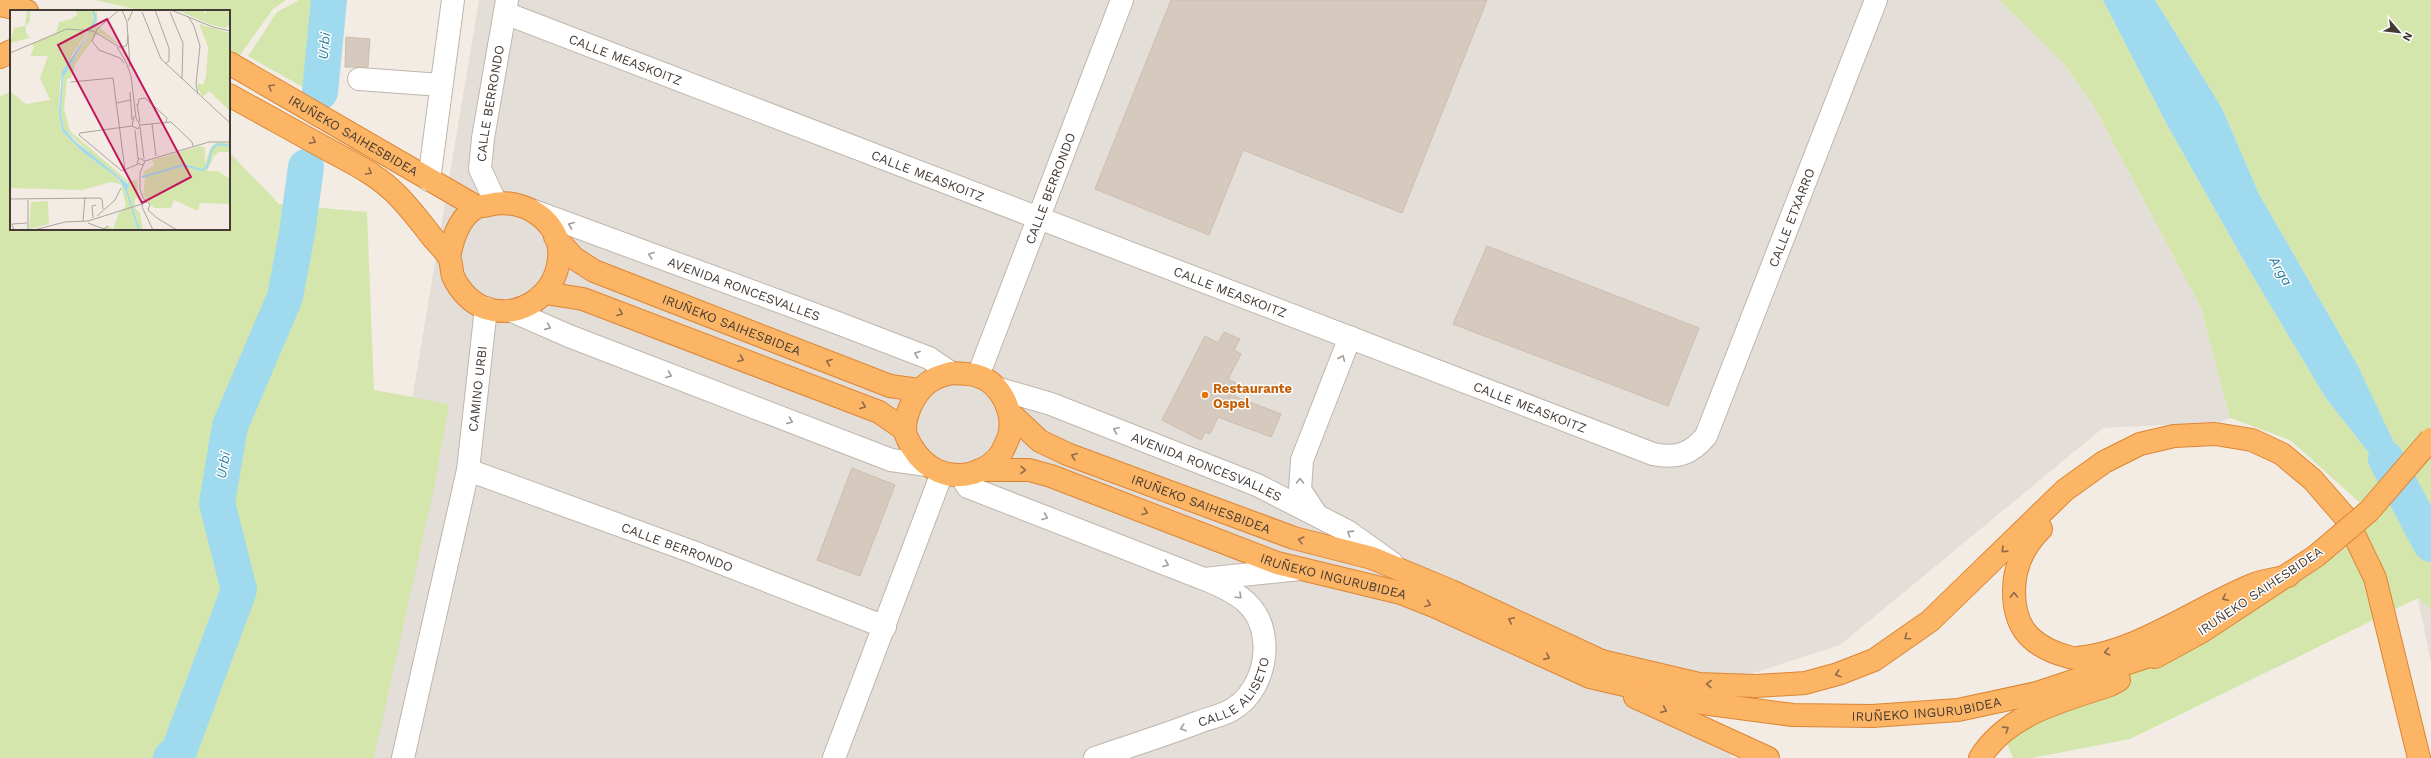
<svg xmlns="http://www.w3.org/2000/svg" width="2431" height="758" viewBox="0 0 2431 758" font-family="'Work Sans',sans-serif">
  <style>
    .industrial { fill: #e4ded9 }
    .green { fill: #d5e6ad }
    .water { fill: #a0daef }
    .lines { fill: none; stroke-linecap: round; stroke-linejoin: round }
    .river { stroke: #a0daef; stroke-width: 36 }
    .building { fill: #d6c9bd; stroke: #cebcad }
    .minor-casing { stroke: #c0b5aa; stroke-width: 24 }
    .highway-casing { stroke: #dc8635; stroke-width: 24 }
    .minor { stroke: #fff; stroke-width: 22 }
    .highway { stroke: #fcb465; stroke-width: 22 }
    .highway-bridge-casing { stroke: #dc8635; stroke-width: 24; stroke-linecap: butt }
    .highway-bridge { stroke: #fcb465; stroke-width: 22 }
    .oneway { stroke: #8e6b48 }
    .oneway2 { stroke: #a29d9a }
    .food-dot { fill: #e8710a; stroke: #fff; stroke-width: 1.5 }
    .labels { text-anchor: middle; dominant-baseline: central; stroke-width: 3; stroke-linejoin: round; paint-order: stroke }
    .street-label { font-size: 13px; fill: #443b34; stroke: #fff }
    .food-label { font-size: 13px; font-weight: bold; fill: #c56008; stroke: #fff; text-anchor: start }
    .water-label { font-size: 14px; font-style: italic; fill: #2c7f9e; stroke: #fff }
    .inset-river { fill: none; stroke: #a0daef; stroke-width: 2 }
    .inset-road { fill: none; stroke: #aca59e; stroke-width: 1 }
    .view { fill: #c2185b; fill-opacity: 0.15; stroke: #c2185b; stroke-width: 2 }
    .inset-edge { fill: none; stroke: #443b34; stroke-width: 2 }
  </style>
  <rect width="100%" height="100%" fill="#f2ece4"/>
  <g class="industrial">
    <polygon points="479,0 1999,0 2064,64 2092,103 2201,308 2230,418 2221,422 2103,428 1840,645 1679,697 1733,758 352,758"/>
    <polygon points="2418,598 2431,610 2431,663"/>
  </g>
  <g class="green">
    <polygon points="95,0 286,0 273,9 238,58 229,52 229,11 144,11"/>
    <polygon points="299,0 326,0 315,94 248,56 277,12"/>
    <polygon points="1999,0 2103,0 2165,121 2244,261 2325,397 2393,484 2406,469 2357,364 2259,194 2222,108 2155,0 2431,0 2431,610 2418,598 2130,739 2032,758 2013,758 2002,731 2110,685 2369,511 2290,440 2230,418 2201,308 2092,103 2064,64"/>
    <polygon points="11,92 11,229 229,229 229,152 279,204 367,212 374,390 449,404 436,479 374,758 0,758 0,96"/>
  </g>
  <polygon class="water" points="2103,0 2155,0 2222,108 2259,194 2357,364 2406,468 2409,504 2325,397 2244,261 2165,121"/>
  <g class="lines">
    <g class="river">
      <polyline points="320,92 329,0"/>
      <polyline points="2386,459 2431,544"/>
      <polyline points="171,758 179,751 239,590 217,503 230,426 285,297 297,233 306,167"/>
    </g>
  </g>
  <g class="building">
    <polygon points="1171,0 1487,0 1402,213 1243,150 1209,235 1095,189"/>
    <polygon points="346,37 370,39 368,67 345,67"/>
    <polygon points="1487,246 1699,328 1668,406 1453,324"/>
    <polygon points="1224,332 1240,339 1234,350 1241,354 1228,379 1240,385 1234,396 1281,414 1271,437 1218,417 1210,434 1205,432 1201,440 1162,420 1205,336 1218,343"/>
    <polygon points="852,468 895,485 860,576 817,560"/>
  </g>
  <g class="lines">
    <defs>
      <g id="minor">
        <path id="s1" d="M505,13L1653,454C1677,459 1691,454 1706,436L1876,0"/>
        <polyline points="359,79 441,85"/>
        <polyline points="429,180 453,0"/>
        <path id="s2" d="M496,203L480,169L483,138L507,0"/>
        <path id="s3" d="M534,211L835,322L929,358L951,373"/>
        <polyline points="512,311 569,336 891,460 927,465"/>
        <path id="s4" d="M978,376L1122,0"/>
        <path id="s5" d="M996,388L1051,404L1257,485L1347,531L1392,563"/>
        <path id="s6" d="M468,470L693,552L885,627"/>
        <polyline points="961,476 968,487 1204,579 1300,569"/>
        <polyline points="1316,514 1300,490 1302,460 1350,337"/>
        <path id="s7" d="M403,758L468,470L486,308"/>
        <polyline points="834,758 942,473"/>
        <path id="s8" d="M1095,758C1130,746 1165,735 1199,722C1210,718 1224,715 1233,709C1256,695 1267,665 1264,640C1261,605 1236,592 1207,580"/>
      </g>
      <g id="highway">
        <polyline points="0,5 27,11"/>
        <polyline points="0,57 11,51"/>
        <path id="s9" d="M229,63L477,207"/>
        <path d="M229,95C261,113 293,130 325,148C350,162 377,174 397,195C410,208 422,224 433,238C438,244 446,251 449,258C452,263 451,270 453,276C459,290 471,303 485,308C521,320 555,295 559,259C563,221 522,196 489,205C485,206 480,206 477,207C459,217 452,240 449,258"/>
        <path id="s10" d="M555,237L574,258L594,271L890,386L919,390"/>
        <polyline points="545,293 583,299 879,412 905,430"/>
        <path d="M951,373C960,374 970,373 978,376C1001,383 1015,413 1009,436C1008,440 1005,445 1003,450C997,462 985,469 973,473C948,480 925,469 912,447C909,442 905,436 905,430C905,411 917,388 934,379C939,376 946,375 951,373Z"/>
        <path id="s11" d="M1010,413L1040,441L1067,454L1294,538L1372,558L1451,591L1610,665"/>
        <path id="s12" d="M984,470H1029L1051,476L1277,563L1401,593L1434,606L1590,677L1702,703L1793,715L1872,716L1958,710L2037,693L2167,650"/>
        <path d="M2041,529C2024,546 2014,567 2014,591C2014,625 2028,643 2059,654C2065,655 2071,659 2077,658C2137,653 2199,606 2255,584C2265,580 2277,579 2288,576"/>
        <polyline points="2155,657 2201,632 2316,556"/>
        <polyline points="1597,660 1699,684 1756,686 1805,683 1838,674 1874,660 1930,621 2065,490 2104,462 2140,444 2174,436 2215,434 2252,440 2282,454 2313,480 2346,518 2375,578 2419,758"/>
        <polyline points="1635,697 1768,758"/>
        <path d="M1980,758C2008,713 2063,701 2110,685L2119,680"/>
      </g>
    </defs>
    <use href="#minor" class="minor-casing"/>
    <use href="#highway" class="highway-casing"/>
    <use href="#minor" class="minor"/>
    <use href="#highway" class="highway"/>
    <defs>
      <polyline id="highway-bridge" points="2316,556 2369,511 2431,439"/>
    </defs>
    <use href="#highway-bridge" class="highway-bridge-casing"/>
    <use href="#highway-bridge" class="highway-bridge"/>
  </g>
  <defs><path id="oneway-chevron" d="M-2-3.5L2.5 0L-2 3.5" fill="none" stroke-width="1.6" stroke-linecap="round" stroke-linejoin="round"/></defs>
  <g class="oneway">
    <use href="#oneway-chevron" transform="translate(271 87) rotate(-150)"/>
    <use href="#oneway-chevron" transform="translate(313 141) rotate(29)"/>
    <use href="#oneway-chevron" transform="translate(369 172) rotate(30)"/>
    <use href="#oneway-chevron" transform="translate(620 313) rotate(21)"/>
    <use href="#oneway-chevron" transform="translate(741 359) rotate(21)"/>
    <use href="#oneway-chevron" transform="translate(829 362) rotate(-159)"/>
    <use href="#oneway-chevron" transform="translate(863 406) rotate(21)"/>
    <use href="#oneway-chevron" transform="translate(1074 456) rotate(-160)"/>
    <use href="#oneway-chevron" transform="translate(1023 470) rotate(2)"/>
    <use href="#oneway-chevron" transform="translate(1145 512) rotate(21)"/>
    <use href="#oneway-chevron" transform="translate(1301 540) rotate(-166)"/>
    <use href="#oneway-chevron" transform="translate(2004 550) rotate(136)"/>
    <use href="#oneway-chevron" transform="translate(2014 595) rotate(-91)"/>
    <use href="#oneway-chevron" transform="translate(2225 598) rotate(154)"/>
    <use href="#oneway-chevron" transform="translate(1428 604) rotate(21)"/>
    <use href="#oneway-chevron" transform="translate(1511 620) rotate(-155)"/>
    <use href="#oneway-chevron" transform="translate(1907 637) rotate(145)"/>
    <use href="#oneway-chevron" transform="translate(2107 652) rotate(168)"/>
    <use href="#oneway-chevron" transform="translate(1547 657) rotate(24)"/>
    <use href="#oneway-chevron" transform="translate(1838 674) rotate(162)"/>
    <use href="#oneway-chevron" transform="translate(1709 684) rotate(-178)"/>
    <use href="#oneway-chevron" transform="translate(1664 710) rotate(24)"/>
    <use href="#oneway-chevron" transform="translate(2006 729) rotate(-33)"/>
  </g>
  <g class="oneway2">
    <use href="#oneway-chevron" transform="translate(571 225) rotate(-159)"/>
    <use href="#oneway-chevron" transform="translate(651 255) rotate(-160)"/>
    <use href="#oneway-chevron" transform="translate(548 327) rotate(24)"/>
    <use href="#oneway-chevron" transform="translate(917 354) rotate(-159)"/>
    <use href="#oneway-chevron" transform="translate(1342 358) rotate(-68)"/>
    <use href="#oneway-chevron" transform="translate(669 375) rotate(21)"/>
    <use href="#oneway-chevron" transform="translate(790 421) rotate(21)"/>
    <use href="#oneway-chevron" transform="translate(1116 430) rotate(-159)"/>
    <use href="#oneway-chevron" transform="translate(1300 481) rotate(-90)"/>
    <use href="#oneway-chevron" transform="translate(1045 517) rotate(22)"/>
    <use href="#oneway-chevron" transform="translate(1350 533) rotate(-147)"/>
    <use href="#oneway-chevron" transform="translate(1166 564) rotate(21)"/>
    <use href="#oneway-chevron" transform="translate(1239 596) rotate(43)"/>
    <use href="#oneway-chevron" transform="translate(1183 728) rotate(161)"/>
  </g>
  <circle class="food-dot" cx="1205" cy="395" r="4"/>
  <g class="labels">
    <g class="street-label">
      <text stroke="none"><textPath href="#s1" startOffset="129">CALLE MEASKOITZ</textPath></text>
      <text stroke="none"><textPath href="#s2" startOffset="104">CALLE BERRONDO</textPath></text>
      <text stroke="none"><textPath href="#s9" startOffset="144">IRUÑEKO SAIHESBIDEA</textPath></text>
      <text stroke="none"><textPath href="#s1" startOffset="453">CALLE MEASKOITZ</textPath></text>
      <text stroke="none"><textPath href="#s4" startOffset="201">CALLE BERRONDO</textPath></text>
      <text stroke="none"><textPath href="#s1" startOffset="1524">CALLE ETXARRO</textPath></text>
      <text stroke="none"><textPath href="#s3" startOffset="224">AVENIDA RONCESVALLES</textPath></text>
      <text stroke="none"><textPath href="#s1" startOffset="777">CALLE MEASKOITZ</textPath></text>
      <text stroke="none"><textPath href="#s10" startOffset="200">IRUÑEKO SAIHESBIDEA</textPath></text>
      <text stroke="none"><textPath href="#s7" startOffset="377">CAMINO URBI</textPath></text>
      <text stroke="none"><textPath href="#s1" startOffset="1098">CALLE MEASKOITZ</textPath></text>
      <text stroke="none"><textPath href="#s5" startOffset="225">AVENIDA RONCESVALLES</textPath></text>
      <text stroke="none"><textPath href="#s11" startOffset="214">IRUÑEKO SAIHESBIDEA</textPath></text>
      <text stroke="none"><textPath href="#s6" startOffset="223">CALLE BERRONDO</textPath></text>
      <text stroke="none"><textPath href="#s12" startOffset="368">IRUÑEKO INGURUBIDEA</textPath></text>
      <text transform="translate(2260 591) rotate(-34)">IRUÑEKO SAIHESBIDEA</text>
      <text stroke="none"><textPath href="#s8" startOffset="159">CALLE ALISETO</textPath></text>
      <text stroke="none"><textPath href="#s12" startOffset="985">IRUÑEKO INGURUBIDEA</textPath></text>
    </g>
    <g class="food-label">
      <text x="1213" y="388">Restaurante<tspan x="1213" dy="15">Ospel</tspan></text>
    </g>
    <g class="water-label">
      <text transform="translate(324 46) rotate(-84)">Urbi</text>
      <text transform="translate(2281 271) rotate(60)">Arga</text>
      <text transform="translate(223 465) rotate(-80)">Urbi</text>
    </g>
  </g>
  <g transform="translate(10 10)">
    <rect width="220" height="220" fill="#f2ece4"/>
    <path d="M17,0H20V12L16,15V23L20,28L0,33L4,18L15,16ZM66,0H87V15L111,36L88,23L66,53L61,68L57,69L54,99L60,121L119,172L127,169L129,188L125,189V198L130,203L133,220H130L117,180L118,173L89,152L54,119L51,104L53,68L77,28L79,20L62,45L50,72L49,102L52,121L73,142L109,169L116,182L128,220H91L98,216L103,219L109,203L116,196L111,174L101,172L73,180L0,178V81L16,94L40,90L30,68L38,46H20L24,38L22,34L46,23L49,12L61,9L67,5ZM166,0H191L196,4V0H220V14L215,18L205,16ZM189,14L220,23V101L199,81L193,87L188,79V73L193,75L196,67L198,37ZM205,133H220V142H209L204,146L197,161H208L220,169V194L190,193L188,201L164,190L161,198H144L133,185L135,168L133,162L144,155L142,150L190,136L195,138V154L200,139ZM38,191L39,214L19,219L21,192Z" fill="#d5e6ad"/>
    <path d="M81,19L53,68L51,104L54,119L66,132L119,175L117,180L130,220H128L116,182L109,169L73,142L52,121L49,102L52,62Z" fill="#a0daef"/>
    <path class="inset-river" d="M80,20L86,9L83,0M132,167L174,155L192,160L197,157L202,139L205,136L210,134L220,136"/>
    <path class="inset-road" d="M109,0L87,19L82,31L89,40L110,48L114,53M112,0L117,12L120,57M145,0L159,38V51L155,54M161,0L203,17L220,21M132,2L151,49L220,113M160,2L173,33L172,69M178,6L184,16L190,36L186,74L188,84M118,11L123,0M107,37L116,52L121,66L126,108L130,115L128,119M0,43L57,19L83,21L111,38L117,35L118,25M61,72L103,68L115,160M120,82L122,110M107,93L120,90M127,94L130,112M128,95L129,89L135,88L157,108L156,112M124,106L122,116L128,119M142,114L146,146M130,115L161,112L182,132L183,136M122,116L70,123L69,125L112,161L128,154M130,117L134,149M125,120L128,149M135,151L199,132H220M133,155L127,153L129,148L135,151L130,163V179L133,188L140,194L138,200M0,189L89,188L92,189L93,199M18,190V220M137,192L133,193L132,197L143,220M138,200L147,208L167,220M87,206L105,190L111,178M83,208L82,196L86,195M73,211L75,187M78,213L94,219L98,216M4,220L2,214L17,213M24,220L55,212L78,211L132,194"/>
    <path class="view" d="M97,9L181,167L132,193L48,35Z"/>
    <rect width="220" height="220" class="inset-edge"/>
  </g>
  <g transform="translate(2399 32) rotate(118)" stroke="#ffffff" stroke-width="3" paint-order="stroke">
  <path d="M0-3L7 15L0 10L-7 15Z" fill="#443b34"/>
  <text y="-6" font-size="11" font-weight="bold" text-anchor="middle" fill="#443b34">N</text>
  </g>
</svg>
